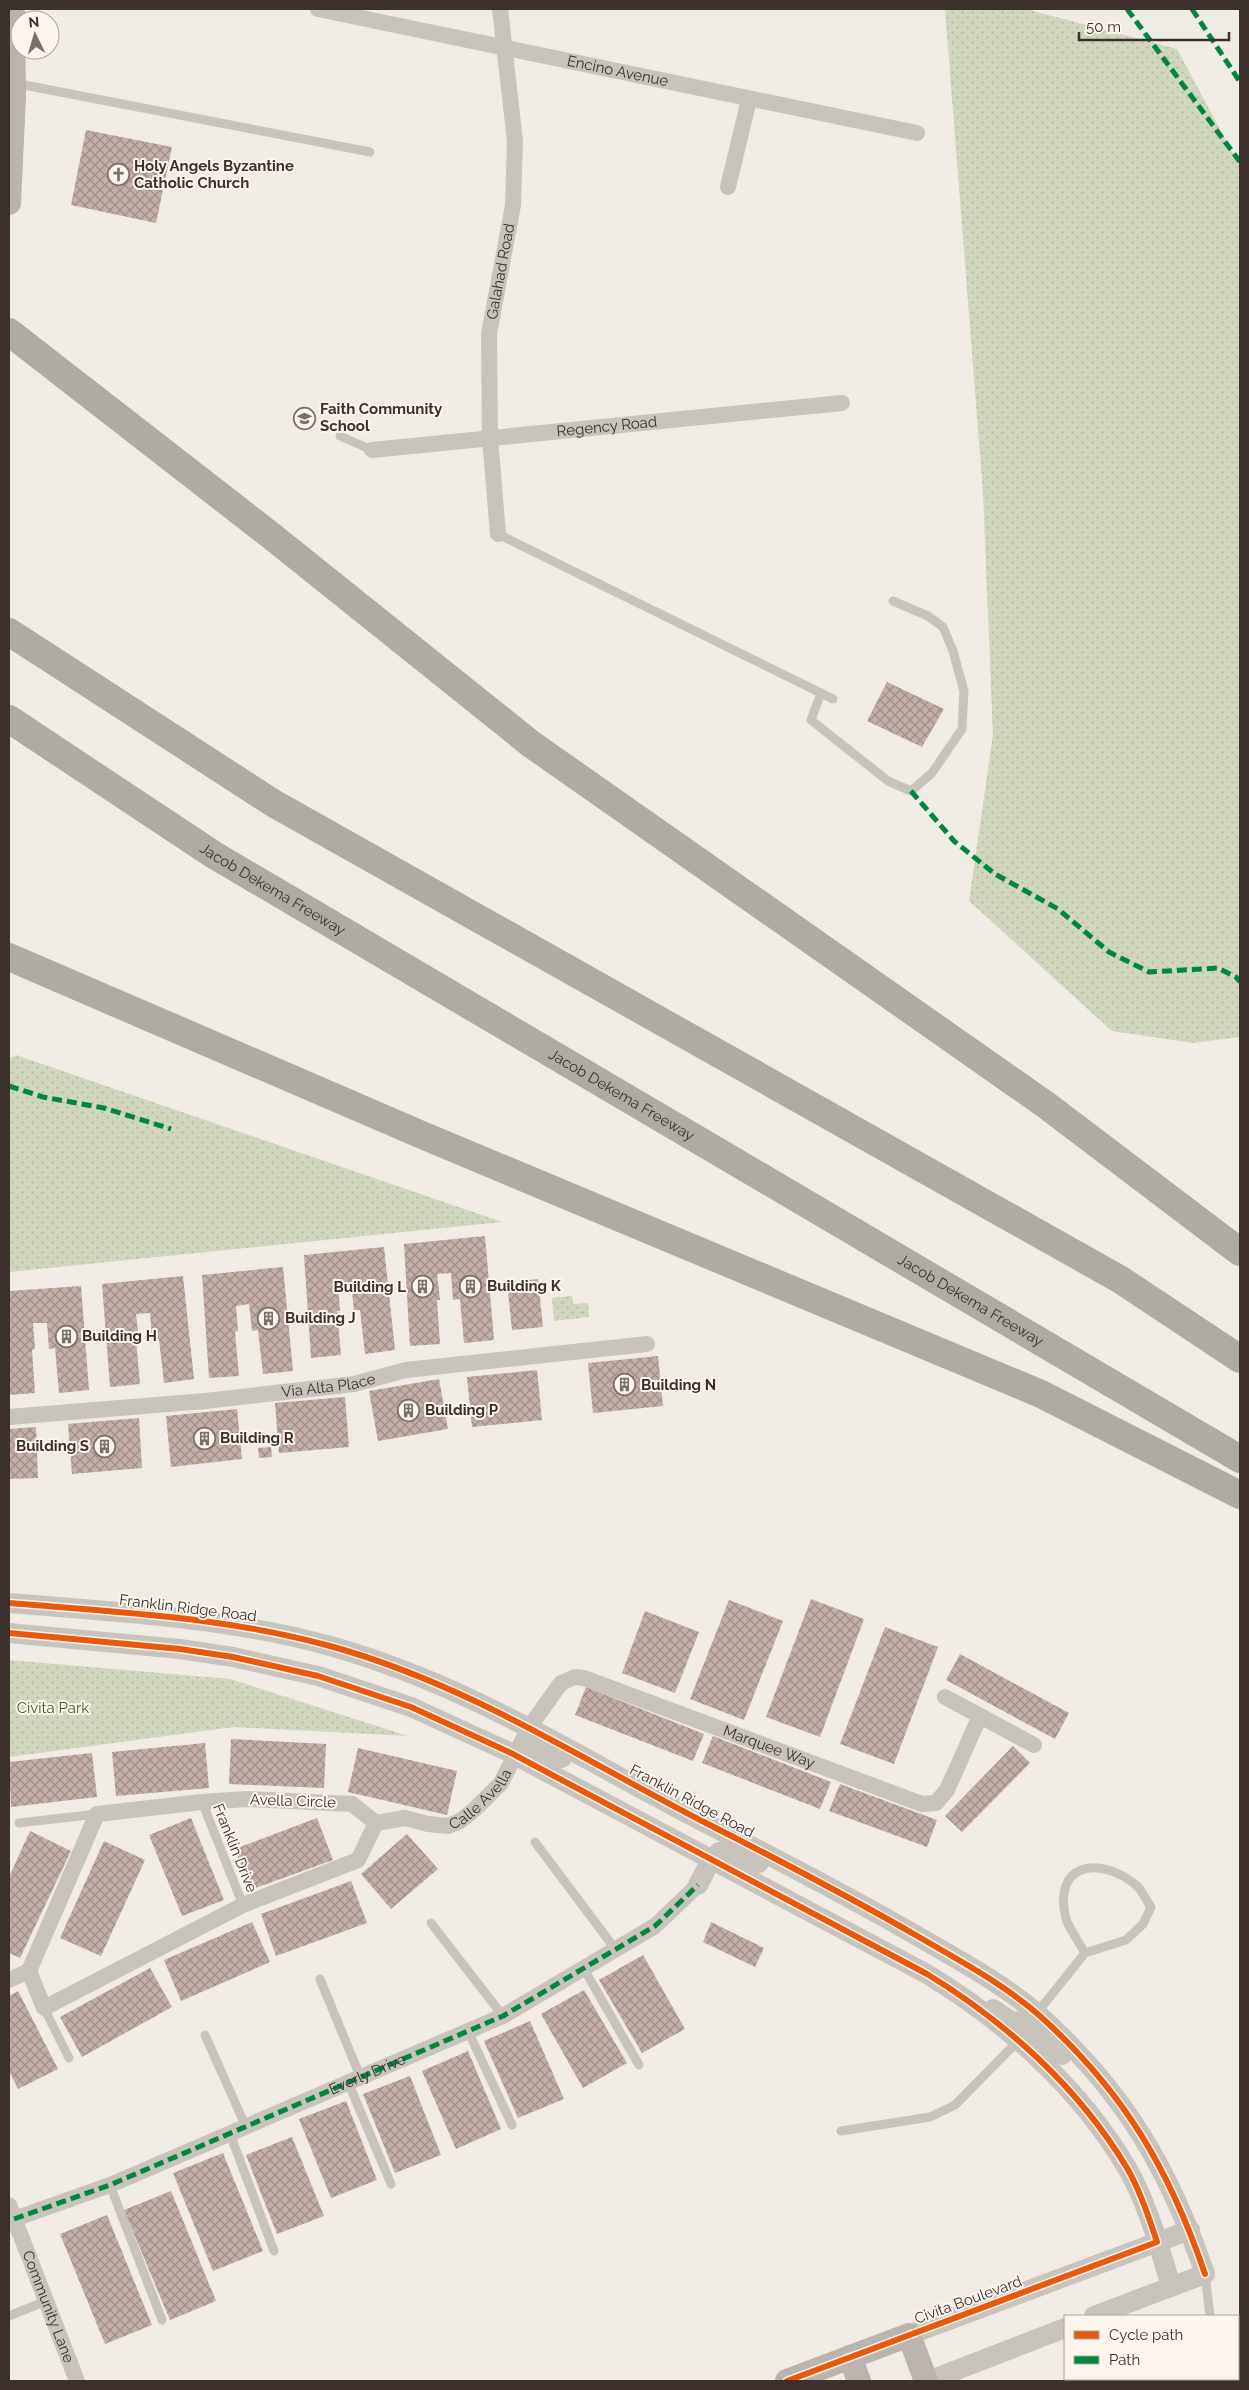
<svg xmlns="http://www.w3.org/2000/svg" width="1249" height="2390" viewBox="0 0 1249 2390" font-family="Raleway,sans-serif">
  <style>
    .grass { fill: url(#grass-dots) }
    .building { fill: url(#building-cross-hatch) }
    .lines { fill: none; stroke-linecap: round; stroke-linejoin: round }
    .service { stroke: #c9c3be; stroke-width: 9 }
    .minor { stroke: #c9c3be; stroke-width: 16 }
    .tertiary { stroke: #c9c3be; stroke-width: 20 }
    .secondary { stroke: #bab3ae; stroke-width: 24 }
    .motorway { stroke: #afaaa4; stroke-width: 28 }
    .quiet { stroke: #00873e; stroke-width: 5; stroke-dasharray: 10 5; stroke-linecap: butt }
    .cycleway-casing { stroke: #fbf5ee; stroke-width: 9 }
    .cycleway { stroke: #e8590c; stroke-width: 6 }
    .labels { text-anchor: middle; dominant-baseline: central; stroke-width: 4; stroke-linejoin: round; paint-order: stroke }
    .street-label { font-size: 15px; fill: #3b302b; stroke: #fbf5ee }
    .poi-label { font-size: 15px; font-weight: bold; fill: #3b302b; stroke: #fbf5ee; text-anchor: start }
    .park-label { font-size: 15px; fill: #4a5a2e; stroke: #fbf5ee }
  </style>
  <defs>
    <pattern id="grass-dots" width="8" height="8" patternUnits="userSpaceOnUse" patternTransform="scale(1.25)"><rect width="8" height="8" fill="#d1d6bf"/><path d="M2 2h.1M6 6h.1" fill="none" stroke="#b4b8a4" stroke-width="1.8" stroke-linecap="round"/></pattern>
    <pattern id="building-cross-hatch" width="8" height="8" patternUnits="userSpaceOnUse" patternTransform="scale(1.25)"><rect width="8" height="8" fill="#c3afa7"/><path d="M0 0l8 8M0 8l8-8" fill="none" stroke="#a08f88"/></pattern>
  </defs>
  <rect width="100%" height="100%" fill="#f0ebe5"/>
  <g class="grass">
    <polygon points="945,9 1026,9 1177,49 1240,167 1240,1037 1193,1043 1112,1031 969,901 993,735 983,493"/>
    <polygon points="16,1055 502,1222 9,1272 9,1059"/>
    <polygon points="572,1296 573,1304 588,1303 589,1317 554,1321 552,1298"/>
    <polygon points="9,1660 230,1679 408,1736 233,1727 9,1757"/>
  </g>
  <g class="building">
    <polygon points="86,130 172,147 156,223 71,205"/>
    <polygon points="887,682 944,709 922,747 867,721"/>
    <polygon points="485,1236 494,1340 464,1343 460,1299 453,1300 451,1273 437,1274 440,1300 437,1300 440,1344 410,1346 404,1244"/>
    <polygon points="384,1247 395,1350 365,1354 360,1310 354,1310 351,1284 338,1285 340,1311 337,1311 341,1355 311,1358 304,1255"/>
    <polygon points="283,1267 293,1371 263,1374 258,1330 252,1331 249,1304 236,1306 238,1331 235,1332 239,1376 209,1378 202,1275"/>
    <polygon points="183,1276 194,1379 164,1383 159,1339 152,1339 150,1313 136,1314 139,1340 136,1340 140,1384 110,1387 102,1284"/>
    <polygon points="538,1279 543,1327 512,1330 507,1282"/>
    <polygon points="81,1286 89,1390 59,1393 55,1348 49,1349 47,1323 33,1323 35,1349 32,1350 35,1393 9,1395 9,1291"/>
    <polygon points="658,1356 663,1406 593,1413 588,1363"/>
    <polygon points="537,1370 542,1420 472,1427 467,1377"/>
    <polygon points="439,1379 448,1429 378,1441 369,1391"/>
    <polygon points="345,1397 349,1447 279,1453 275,1403"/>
    <polygon points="237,1409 242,1459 171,1467 166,1416"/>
    <polygon points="139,1418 142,1468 72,1474 68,1424"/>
    <polygon points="36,1427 38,1478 9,1479 9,1429"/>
    <polygon points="271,1447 272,1457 259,1458 258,1448"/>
    <polygon points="811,1599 864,1619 820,1737 766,1717"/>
    <polygon points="729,1600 783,1621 744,1720 690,1699"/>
    <polygon points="645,1611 699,1632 675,1693 622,1673"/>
    <polygon points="885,1627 938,1647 894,1764 840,1744"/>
    <polygon points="960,1654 1069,1713 1055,1739 946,1680"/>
    <polygon points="586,1687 704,1734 693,1761 575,1715"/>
    <polygon points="713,1736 831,1782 820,1809 702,1763"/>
    <polygon points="231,1739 326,1744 324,1788 229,1784"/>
    <polygon points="205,1743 209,1788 116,1796 112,1752"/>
    <polygon points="1013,1746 1030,1763 962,1832 945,1816"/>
    <polygon points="358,1748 457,1771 447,1815 348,1792"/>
    <polygon points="92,1753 97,1797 11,1807 9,1762"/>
    <polygon points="840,1784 937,1820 927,1847 829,1811"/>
    <polygon points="191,1818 224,1900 182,1916 149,1835"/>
    <polygon points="317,1818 333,1860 250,1890 235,1849"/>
    <polygon points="30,1831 71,1851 20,1958 9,1953 9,1877"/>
    <polygon points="407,1834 438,1869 391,1909 361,1874"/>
    <polygon points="104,1841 145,1860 101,1956 60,1938"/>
    <polygon points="351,1881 367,1923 276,1956 261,1914"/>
    <polygon points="252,1922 270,1962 181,2001 164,1960"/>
    <polygon points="711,1922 764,1948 755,1967 703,1942"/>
    <polygon points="643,1955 685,2029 642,2053 599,1980"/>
    <polygon points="150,1968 172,2007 82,2057 60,2017"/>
    <polygon points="584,1990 627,2063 583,2088 541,2014"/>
    <polygon points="18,1991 58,2069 18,2089 9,2071 9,1996"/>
    <polygon points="530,2021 564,2099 518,2118 484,2041"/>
    <polygon points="468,2051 501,2129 456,2149 422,2071"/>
    <polygon points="410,2076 441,2155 395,2173 363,2094"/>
    <polygon points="346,2101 377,2180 331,2198 299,2119"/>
    <polygon points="292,2137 324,2216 277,2234 246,2155"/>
    <polygon points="223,2153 263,2251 213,2271 173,2173"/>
    <polygon points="171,2191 216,2301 170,2320 124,2210"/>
    <polygon points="107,2215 152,2325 105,2344 60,2234"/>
  </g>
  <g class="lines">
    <g class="service">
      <polyline points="14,83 370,152"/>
      <polyline points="340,436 372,450"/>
      <polyline points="498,534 833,699"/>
      <polyline points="821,693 811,720 888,781 911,791 932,773 962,729 964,691 953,651 943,627 928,616 893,601"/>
      <polyline points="202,1802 243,1905"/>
      <polyline points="19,1823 97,1814"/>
      <polyline points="535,1842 616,1950"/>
      <polyline points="431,1923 503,2016"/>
      <polyline points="584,1969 639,2065"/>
      <polyline points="320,1979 360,2076"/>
      <polyline points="44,2008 69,2058"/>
      <path d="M1037,2013L1085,1953L1126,1940L1143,1924L1151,1907C1146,1900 1142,1890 1136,1885C1099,1855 1052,1863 1066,1919C1070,1930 1079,1942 1085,1953"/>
      <polyline points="468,2031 512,2125"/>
      <polyline points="205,2035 246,2127"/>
      <polyline points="348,2082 391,2184"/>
      <polyline points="841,2131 930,2117 955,2105 1018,2041"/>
      <polyline points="230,2134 274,2251"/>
      <polyline points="110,2185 162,2320"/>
      <polyline points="1205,2274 1210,2316"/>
      <polyline points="9,2316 46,2301"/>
      <polyline points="1238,2367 1240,2371"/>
    </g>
    <g class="minor">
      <path id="s1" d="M318,9L917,133"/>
      <polyline points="728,187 749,100"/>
      <path id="s2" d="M372,450L842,403"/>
      <path id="s3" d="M498,534L490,438L489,334L513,205L515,141L500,9"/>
      <path id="s4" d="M9,1417L205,1401L354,1384L406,1370L647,1344"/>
      <polyline points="945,1697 1034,1745"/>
      <polygon points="247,1799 352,1804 376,1823 358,1860 243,1905 44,2008 29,1971 97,1814 202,1802"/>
      <path id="s5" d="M376,1823L405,1818L428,1824L448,1826L460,1821L474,1810L501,1783L530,1726L561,1683L575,1677L584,1678L922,1804L936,1803L947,1790L980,1716"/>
      <polyline points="9,1980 29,1971"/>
      <path id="s6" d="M9,2205L77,2381"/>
      <polyline points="14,2219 110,2185 503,2016 655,1926 698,1885"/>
    </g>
    <g class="tertiary">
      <path d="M9,1603C117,1612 225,1617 330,1646C467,1684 578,1757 702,1821C775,1858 848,1896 919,1937C960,1961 1004,1984 1040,2016C1123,2091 1169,2168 1205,2274L1094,2316"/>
      <path d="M9,1633L180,1649L233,1657L318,1676L411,1707L509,1752L927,1974C1006,2022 1080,2088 1127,2168C1148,2204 1159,2247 1171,2286"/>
      <polyline points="515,1755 523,1748 533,1745 562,1758"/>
      <polyline points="698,1885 711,1860 719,1852 735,1853 759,1863"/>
      <polyline points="993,2009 1011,2021 1026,2022 1037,2013"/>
      <path d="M1018,2041C1039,2031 1047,2039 1062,2055"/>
      <polyline points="909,2335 1190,2230"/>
      <polyline points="928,2381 1065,2328"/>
    </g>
    <g class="secondary">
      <polyline points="9,203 14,97 13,9"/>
      <polyline points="850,2357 859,2381"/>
      <polyline points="787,2381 909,2335 926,2381"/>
    </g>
    <g class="motorway">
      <polyline points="9,332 274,538 531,744 1046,1105 1240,1252"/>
      <polyline points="9,632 273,803 1121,1280 1240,1359"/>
      <path id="s7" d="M9,719L214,855L1240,1459"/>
      <polyline points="9,957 422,1135 1041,1394 1240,1495"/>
    </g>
    <g class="quiet">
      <polyline points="1127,9 1240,162"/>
      <polyline points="1192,9 1240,82"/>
      <polyline points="911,791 954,841 995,874 1058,909 1109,952 1149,972 1218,968 1236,977 1240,982"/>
      <polyline points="9,1086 43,1097 104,1108 171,1129"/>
      <path id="s8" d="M14,2219L110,2185L503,2016L655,1926L698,1885"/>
    </g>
    <defs>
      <g id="cycleway">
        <path d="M9,1603C117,1612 225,1617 330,1646C467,1684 578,1757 702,1821C775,1858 848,1896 919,1937C960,1961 1004,1984 1040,2016C1123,2091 1169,2168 1205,2274"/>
        <path d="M9,1633L180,1649L233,1657L318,1676L411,1707L509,1752L927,1974C1006,2022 1079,2088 1127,2168C1140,2190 1149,2217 1157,2242L787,2381"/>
      </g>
    </defs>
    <use href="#cycleway" class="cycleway-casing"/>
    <use href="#cycleway" class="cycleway"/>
  </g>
  <defs>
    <symbol id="church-ring" viewBox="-11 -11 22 22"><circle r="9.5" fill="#fbf5ee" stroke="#7a716c" stroke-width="1.5"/><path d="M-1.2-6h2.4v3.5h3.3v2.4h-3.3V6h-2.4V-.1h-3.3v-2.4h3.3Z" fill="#7a716c"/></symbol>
    <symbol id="school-ring" viewBox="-11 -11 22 22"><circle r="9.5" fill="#fbf5ee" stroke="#7a716c" stroke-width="1.5"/><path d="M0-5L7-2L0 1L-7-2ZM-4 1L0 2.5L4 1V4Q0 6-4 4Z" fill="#7a716c"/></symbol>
    <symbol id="building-ring" viewBox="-11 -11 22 22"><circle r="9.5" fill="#fbf5ee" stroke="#7a716c" stroke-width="1.5"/><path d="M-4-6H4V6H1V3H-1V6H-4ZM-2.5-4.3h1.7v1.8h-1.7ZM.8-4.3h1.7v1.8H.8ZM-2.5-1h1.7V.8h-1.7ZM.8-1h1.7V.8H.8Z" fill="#7a716c"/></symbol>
  </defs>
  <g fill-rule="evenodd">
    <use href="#church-ring" x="106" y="162" width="25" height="25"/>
    <use href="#school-ring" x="292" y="406" width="25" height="25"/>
    <use href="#building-ring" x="458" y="1274" width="25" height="25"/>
    <use href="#building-ring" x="410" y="1274" width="25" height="25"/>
    <use href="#building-ring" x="256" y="1306" width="25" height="25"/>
    <use href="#building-ring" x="54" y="1324" width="25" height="25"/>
    <use href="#building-ring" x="612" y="1372" width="25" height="25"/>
    <use href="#building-ring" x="396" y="1398" width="25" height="25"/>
    <use href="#building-ring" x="192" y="1426" width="25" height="25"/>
    <use href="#building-ring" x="92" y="1434" width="25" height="25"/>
  </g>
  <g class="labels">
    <g class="street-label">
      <text stroke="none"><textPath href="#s1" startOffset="306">Encino Avenue</textPath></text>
      <text stroke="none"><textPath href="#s3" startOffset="264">Galahad Road</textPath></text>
      <text stroke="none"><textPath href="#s2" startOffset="236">Regency Road</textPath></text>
      <text stroke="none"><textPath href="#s7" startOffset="314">Jacob Dekema Freeway</textPath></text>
      <text stroke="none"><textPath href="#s7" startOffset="719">Jacob Dekema Freeway</textPath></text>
      <text stroke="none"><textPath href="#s7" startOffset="1124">Jacob Dekema Freeway</textPath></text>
      <text stroke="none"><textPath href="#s4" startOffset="321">Via Alta Place</textPath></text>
      <text transform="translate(188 1608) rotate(7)">Franklin Ridge Road</text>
      <text stroke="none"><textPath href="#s5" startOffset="481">Marquee Way</textPath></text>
      <text stroke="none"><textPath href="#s5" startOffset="116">Calle Avella</textPath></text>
      <text transform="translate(293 1801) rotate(2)">Avella Circle</text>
      <text transform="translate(692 1801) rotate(28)">Franklin Ridge Road</text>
      <text transform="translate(235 1848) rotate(68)">Franklin Drive</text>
      <text stroke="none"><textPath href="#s8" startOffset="382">Everly Drive</textPath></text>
      <text transform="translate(968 2300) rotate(-20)">Civita Boulevard</text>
      <text stroke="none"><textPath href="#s6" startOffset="109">Community Lane</textPath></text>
    </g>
    <g class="poi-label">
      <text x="134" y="166">Holy Angels Byzantine<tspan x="134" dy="17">Catholic Church</tspan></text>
      <text x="320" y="409">Faith Community<tspan x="320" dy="17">School</tspan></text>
      <text x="487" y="1286">Building K</text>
      <text x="406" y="1287" text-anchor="end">Building L</text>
      <text x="285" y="1318">Building J</text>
      <text x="82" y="1336">Building H</text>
      <text x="641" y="1385">Building N</text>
      <text x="425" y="1410">Building P</text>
      <text x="220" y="1438">Building R</text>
      <text x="89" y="1446" text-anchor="end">Building S</text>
    </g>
    <g class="park-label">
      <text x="53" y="1708">Civita Park</text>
    </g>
  </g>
  <rect width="1249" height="2390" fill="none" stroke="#3b302b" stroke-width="20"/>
  <rect x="1064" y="2315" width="175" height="65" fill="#fbf5ee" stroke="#aea6a0"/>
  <rect x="1074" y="2331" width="25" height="8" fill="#e8590c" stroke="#aea6a0"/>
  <text x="1109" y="2340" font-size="15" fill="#3b302b">Cycle path</text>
  <rect x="1074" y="2356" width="25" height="8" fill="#00873e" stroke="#aea6a0"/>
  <text x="1109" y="2365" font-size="15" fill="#3b302b">Path</text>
  <g transform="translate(35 35) rotate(355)"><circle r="24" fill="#fbf5ee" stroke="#aea6a0"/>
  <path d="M0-4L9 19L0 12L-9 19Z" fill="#7a716c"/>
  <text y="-8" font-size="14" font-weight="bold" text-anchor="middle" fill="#3b302b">N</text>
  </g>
  <path d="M1079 32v8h150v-8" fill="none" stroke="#3b302b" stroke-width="2.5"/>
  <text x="1086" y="32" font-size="15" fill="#3b302b" stroke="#fbf5ee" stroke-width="4" paint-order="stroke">50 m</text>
</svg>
